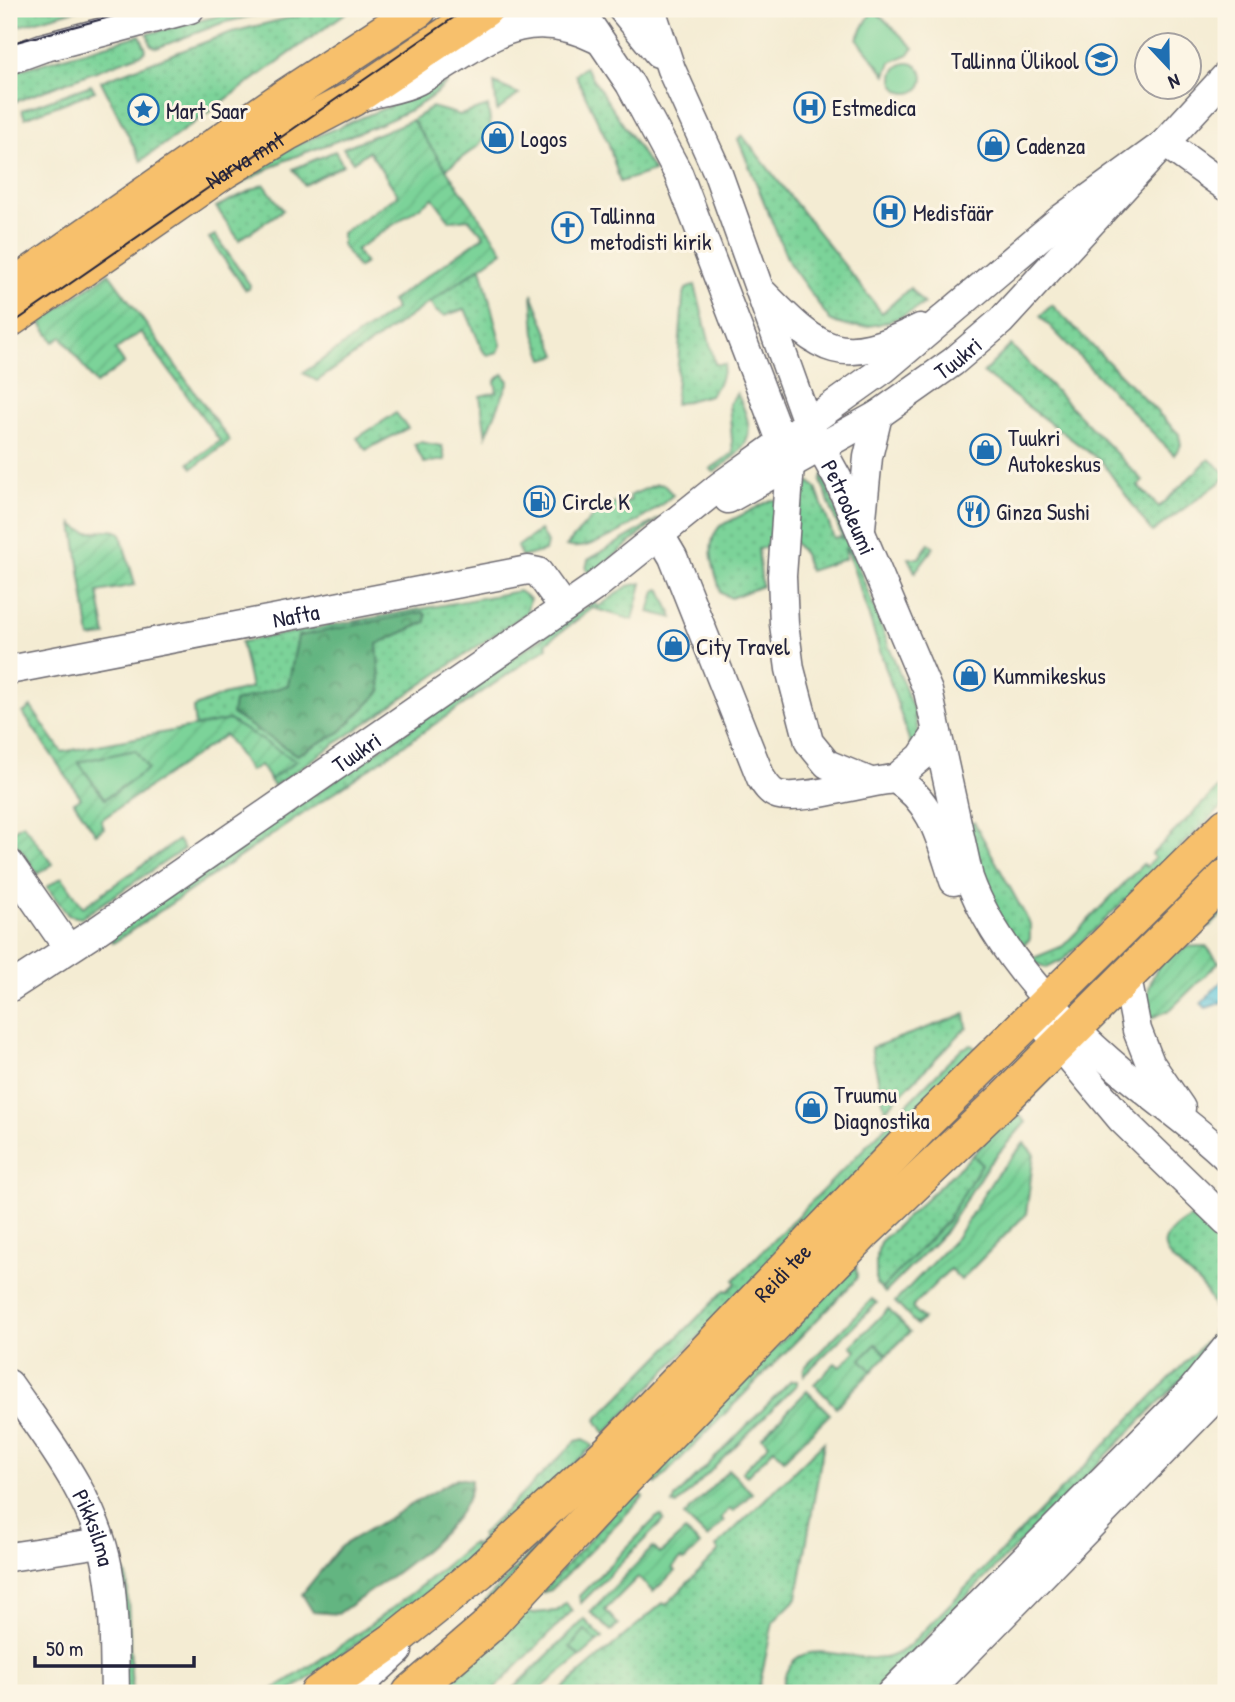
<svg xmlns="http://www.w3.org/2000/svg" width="1235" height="1702" viewBox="0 0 1235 1702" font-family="'Patrick Hand',sans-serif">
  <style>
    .grass { fill: url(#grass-dots); stroke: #4e7a6a; stroke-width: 2 }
    .forest { fill: url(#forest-crowns); stroke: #436c5e; stroke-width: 2 }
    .park { fill: #7bd399; stroke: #4e7a6a; stroke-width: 2 }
    .garden { fill: url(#garden-furrows); stroke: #4e7a6a; stroke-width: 2; fill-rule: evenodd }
    .water { fill: url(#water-ripples); stroke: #41748c; stroke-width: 2 }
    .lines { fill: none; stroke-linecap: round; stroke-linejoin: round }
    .minor-casing { stroke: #6c6970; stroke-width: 31 }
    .major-casing { stroke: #6c6970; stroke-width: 38 }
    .minor { stroke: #fff; stroke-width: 28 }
    .major { stroke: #f7c06c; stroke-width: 35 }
    .tram { stroke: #22223b; stroke-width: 2 }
    .labels { text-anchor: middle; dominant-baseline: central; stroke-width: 6; stroke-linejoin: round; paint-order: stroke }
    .poi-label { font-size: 23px; fill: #22223b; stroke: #fcf5e5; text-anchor: start }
    .street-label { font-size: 23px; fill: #22223b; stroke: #fcf5e5 }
  </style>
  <defs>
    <pattern id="grass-dots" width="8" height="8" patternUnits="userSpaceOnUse" patternTransform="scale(1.75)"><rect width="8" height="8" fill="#7bd399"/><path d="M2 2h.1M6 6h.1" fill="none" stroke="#6ab585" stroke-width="1.8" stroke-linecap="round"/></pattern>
    <pattern id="forest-crowns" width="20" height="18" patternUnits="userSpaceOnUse" patternTransform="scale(1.75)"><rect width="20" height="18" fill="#64b581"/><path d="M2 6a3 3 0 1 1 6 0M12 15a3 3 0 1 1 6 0" fill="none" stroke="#52936b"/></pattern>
    <pattern id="garden-furrows" width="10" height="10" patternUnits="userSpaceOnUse" patternTransform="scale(1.75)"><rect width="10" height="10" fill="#7bd399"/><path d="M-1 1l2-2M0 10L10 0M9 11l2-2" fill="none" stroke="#6ab585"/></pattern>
    <pattern id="water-ripples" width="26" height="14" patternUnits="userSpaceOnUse" patternTransform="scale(1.75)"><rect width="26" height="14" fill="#60c7dd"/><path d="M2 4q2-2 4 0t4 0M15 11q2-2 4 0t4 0" fill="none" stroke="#4fa1b4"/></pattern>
  </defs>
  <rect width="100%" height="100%" fill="#fcf5e5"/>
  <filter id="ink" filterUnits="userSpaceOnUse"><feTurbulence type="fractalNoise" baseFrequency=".0143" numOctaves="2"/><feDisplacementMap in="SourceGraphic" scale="14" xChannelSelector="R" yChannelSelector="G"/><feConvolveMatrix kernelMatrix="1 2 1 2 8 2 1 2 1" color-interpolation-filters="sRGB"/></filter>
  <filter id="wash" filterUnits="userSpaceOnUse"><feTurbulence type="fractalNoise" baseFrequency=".00686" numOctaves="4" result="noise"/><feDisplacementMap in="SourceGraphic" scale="28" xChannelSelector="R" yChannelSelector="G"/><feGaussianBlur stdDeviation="1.57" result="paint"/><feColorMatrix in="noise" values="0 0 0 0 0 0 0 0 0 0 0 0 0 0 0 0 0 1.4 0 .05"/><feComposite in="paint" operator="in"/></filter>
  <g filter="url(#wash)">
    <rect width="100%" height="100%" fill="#f4ecd3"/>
    <g class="grass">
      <polygon points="9,9 79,9 9,29"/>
      <polygon points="246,9 280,9 222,23 157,48 151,45 147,34"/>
      <polygon points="325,9 351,9 141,161 101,81 232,32"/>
      <polygon points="140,35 146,49 144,53 9,104 9,73"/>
      <polygon points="585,67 654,171 620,182 608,142 575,74"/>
      <path d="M448,82C415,119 330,141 284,161C259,172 238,188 212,198L254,162Z"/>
      <polygon points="91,85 95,91 25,118 22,110"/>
      <polygon points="488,106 491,129 478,146 446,169 412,120 432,107 460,115"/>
      <path d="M742,135L882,313L910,288L924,304C898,321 859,336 830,320L789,263L738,139Z"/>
      <polygon points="335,151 343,165 304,185 293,169"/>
      <polygon points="264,184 283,210 239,240 216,207"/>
      <polygon points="215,235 250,285 249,289 246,290 209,238"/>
      <polygon points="481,267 501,345 498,352 488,355 483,351 465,309 444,316 435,311 430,302"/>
      <polygon points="695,285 715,364 725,364 720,382 710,395 675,404 683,297 686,289"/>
      <polygon points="532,294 557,355 544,359 535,334"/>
      <polygon points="1052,305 1179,434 1181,445 1174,455 1040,316"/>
      <polygon points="1011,345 1143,481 1138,486 1159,507 1209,459 1226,473 1226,478 1152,532 1102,462 983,373"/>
      <polygon points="503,374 509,381 486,436 480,396 497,392 495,381"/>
      <path d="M737,393C758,437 751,445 714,472L710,469L733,453L729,404Z"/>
      <polygon points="396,413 408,428 366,450 357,438"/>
      <polygon points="420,442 442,446 445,460 424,463 414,444"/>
      <polygon points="823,475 915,714 919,737 913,752 846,546 845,559 809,571 804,554 794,542 799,487 810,482 816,488 834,538 841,537 843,540 821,481"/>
      <path d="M657,484L664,485L673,495C653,513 592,555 566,546L592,517L615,503L618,507L631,500L629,496Z"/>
      <path d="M771,500H777L773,546L758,549L762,586L731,598L721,593C715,570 703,545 720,526Z"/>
      <polygon points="660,518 591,575 586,569 588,560"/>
      <polygon points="540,530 547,543 545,551 522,557 517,547"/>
      <polygon points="929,543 934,547 915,572 908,558 919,558"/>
      <polygon points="642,583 633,620 593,608 546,643 548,647 113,943 109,936 594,602 598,607 628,586"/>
      <polygon points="659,589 661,590 673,618 649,612 655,591"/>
      <polygon points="519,591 530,599 526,613 274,786 270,780 295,761 229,720 195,727 193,708 223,695 251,688 241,642"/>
      <polygon points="1226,780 1226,803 1063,960 1047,968 1029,960 1063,946 1143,864 1146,867 1155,858 1152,854"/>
      <polygon points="974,822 1030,924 1030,939 1018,950 991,912 969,823"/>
      <polygon points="1226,899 1226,911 1210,926 1202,927"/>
      <polygon points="965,1014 967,1027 885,1110 871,1048"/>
      <polygon points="971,1045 977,1049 605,1434 596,1420 725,1290 728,1291 736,1283 734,1280 894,1118 897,1120 906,1111 903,1108 961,1049"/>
      <polygon points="973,1155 982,1164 946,1222 882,1289 876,1284 876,1258 880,1242"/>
      <path d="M1189,1218L1205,1221L1226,1242V1317L1191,1370L871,1693H782C786,1626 847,1663 884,1658C894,1657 901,1651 909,1646L1212,1335C1235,1268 1115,1262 1189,1218Z"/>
      <polygon points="856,1266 857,1277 853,1283 656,1484 648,1477"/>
      <path d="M584,1439L593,1446L449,1578L288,1693H267C339,1650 408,1599 472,1543L474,1546L483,1538L481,1535L576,1441Z"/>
      <polygon points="824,1442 797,1598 773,1622 758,1693 557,1693 663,1603 666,1605 719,1551 716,1547"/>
      <polygon points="611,1466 480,1615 476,1611"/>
      <polygon points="635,1489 643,1497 551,1590 541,1593"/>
      <polygon points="122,1570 127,1576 132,1693 125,1693 119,1571"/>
      <polygon points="566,1603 572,1611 490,1693 439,1693 522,1614 557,1611"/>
    </g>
    <g class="forest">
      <polygon points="423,612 426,615 426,622 377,644 381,691 340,732 297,755 232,714 234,702 288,685 298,636"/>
      <path d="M457,1478L471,1480C473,1529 374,1587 338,1614L313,1612L302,1594L341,1546Z"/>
    </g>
    <g class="park">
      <polygon points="873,9 914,48 909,54 891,62 886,75 857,39"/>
      <circle cx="908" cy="78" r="15"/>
      <polygon points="135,750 148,769 104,799 78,761"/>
      <polygon points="876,1344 887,1355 872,1371 860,1360"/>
      <polygon points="586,1630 597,1642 580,1657 570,1647"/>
    </g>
    <g class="garden">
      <polygon points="494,83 519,94 497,111"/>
      <polygon points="412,120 503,251 317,381 303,373 396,309 391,301 484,236 469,219 450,221 433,198 356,250 365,263 358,268 342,245 342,233 398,195 369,151 353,162 343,148"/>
      <polygon points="109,273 230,441 193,468 189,463 220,441 141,332 115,350 124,363 96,384 62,337 54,342 40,322"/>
      <path d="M73,524C92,542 104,524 121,533C124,551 131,567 135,585L98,592L106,636L90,638Z"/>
      <path d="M31,707L62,752L229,720L296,761L270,780L260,765L250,771L225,735L101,820L104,828L96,834L74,802L81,798L23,713ZM135,750L148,769L105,799L78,762Z"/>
      <polygon points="23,824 53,864 38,874 9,833"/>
      <polygon points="178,840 184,849 81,918 68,915 47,887 62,877 83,907"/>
      <path d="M1206,946L1219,962L1170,1010L1149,1019C1142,994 1154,962 1177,949C1186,945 1197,947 1206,946Z"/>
      <polygon points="1014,1110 1026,1122 988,1165 944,1233 885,1293 882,1289 946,1222 982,1164 973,1155"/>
      <polygon points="1024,1143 1034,1154 1026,1214 961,1280 950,1269 912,1307 923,1319 917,1325 895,1302 957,1237 996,1175"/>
      <polygon points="872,1299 877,1303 804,1375 804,1368"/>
      <polygon points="888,1309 910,1332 887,1355 876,1344 861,1359 872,1371 836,1407 814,1384 835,1363 840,1367 856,1351 851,1346"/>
      <polygon points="791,1381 797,1381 797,1384 677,1505 673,1504 675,1498"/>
      <polygon points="807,1391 830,1414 784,1459 774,1449 747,1476 742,1472 769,1444 762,1437"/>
      <polygon points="729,1470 752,1493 733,1512 729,1509 721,1518 724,1521 707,1538 684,1516"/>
      <polygon points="662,1516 664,1520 581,1603 579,1596 657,1517"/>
      <polygon points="685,1531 700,1545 684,1561 681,1559 672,1568 675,1571 653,1592 638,1577 605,1610 619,1625 611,1631 590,1612 653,1547 660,1554"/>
      <polygon points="584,1619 603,1638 597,1642 585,1630 570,1647 580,1657 535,1693 509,1693"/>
    </g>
    <polygon class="water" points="1226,977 1226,1001 1206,1008 1201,1003"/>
  </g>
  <g filter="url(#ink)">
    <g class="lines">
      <defs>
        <g id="minor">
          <polyline points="579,9 630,84 678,173 790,464 782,576 784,624 790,669 809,742 827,764 868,781"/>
          <polyline points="622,9 658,53"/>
          <path id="s1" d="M651,9L671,69L717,171L808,425L839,481L928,691L969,878C995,951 1067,1027 1127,1076C1160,1104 1195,1127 1226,1157"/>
          <polyline points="9,60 42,48 190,9"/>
          <path d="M365,96C381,91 402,89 417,81C483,46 518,0 597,39"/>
          <polyline points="1165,143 1226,187"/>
          <path d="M764,294C823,354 840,367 920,328"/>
          <path id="s2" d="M728,499L878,415L953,362L1001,321L1226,76"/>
          <polyline points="861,528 868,457 878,415"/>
          <path d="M660,535L673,557L761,778C765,784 769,791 776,794C798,803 866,781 895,779C933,801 941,841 954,881"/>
          <path id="s3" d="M9,670L528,570L538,572L564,608"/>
          <polyline points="895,779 921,757 937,733"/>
          <polyline points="9,863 68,948"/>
          <polyline points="1127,978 1137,1030 1150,1063 1181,1108"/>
          <path id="s4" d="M9,988L98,930L593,588L720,486L884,369L1062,218L1165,143"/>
          <polyline points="1047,1030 1122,1120 1226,1221"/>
          <path id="s5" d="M9,1384C48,1440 96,1500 108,1569C115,1609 114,1653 115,1693"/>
          <polyline points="9,1557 101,1543"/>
          <polyline points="352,1693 398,1651"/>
          <polyline points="891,1693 1192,1390 1226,1348"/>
          <polyline points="927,1693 1226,1387"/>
        </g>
        <g id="major">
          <polyline points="9,289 282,99 419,9"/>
          <path id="s6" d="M9,320L224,171L287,133L352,99L485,9"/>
          <path id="s7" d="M318,1693L394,1640L480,1571L610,1451L928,1120L1226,826"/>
          <polyline points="410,1693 486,1628 616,1488 864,1232 1003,1100 1226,877"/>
        </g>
      </defs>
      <use href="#minor" class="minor-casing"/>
      <use href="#major" class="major-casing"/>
      <use href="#minor" class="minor"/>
      <use href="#major" class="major"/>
      <g class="tram">
        <polyline points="9,44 140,9"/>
        <polyline points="9,326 466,9"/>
      </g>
    </g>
  </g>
  <defs>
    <symbol id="university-ring" viewBox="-11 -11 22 22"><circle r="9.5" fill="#fcf5e5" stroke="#1f6fb2" stroke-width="1.5"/><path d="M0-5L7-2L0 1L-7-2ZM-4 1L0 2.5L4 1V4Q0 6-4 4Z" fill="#1f6fb2"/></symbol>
    <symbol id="hospital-ring" viewBox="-11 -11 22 22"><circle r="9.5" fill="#fcf5e5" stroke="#1f6fb2" stroke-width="1.5"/><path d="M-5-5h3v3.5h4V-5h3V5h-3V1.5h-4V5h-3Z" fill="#1f6fb2"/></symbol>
    <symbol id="sight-ring" viewBox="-11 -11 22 22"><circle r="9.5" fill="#fcf5e5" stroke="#1f6fb2" stroke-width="1.5"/><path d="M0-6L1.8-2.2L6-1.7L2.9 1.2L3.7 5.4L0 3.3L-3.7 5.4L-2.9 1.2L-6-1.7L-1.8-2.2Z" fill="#1f6fb2"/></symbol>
    <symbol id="shop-ring" viewBox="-11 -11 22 22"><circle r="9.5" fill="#fcf5e5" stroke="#1f6fb2" stroke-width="1.5"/><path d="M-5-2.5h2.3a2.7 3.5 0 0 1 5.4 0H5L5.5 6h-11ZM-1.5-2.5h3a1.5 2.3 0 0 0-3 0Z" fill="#1f6fb2"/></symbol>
    <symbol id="church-ring" viewBox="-11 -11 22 22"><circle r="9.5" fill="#fcf5e5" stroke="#1f6fb2" stroke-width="1.5"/><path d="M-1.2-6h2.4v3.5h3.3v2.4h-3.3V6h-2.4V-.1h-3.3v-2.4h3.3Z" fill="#1f6fb2"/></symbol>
    <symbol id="fuel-ring" viewBox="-11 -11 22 22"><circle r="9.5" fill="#fcf5e5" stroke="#1f6fb2" stroke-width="1.5"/><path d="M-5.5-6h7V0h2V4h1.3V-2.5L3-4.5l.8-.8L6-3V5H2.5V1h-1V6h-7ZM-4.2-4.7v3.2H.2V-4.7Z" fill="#1f6fb2"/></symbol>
    <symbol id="restaurant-ring" viewBox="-11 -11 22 22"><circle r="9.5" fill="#fcf5e5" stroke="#1f6fb2" stroke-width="1.5"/><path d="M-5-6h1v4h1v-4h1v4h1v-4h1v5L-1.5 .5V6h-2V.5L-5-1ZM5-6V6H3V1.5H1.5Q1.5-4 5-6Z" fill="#1f6fb2"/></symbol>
  </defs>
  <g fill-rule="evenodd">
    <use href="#university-ring" x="1084" y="42" width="35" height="35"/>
    <use href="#hospital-ring" x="792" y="90" width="35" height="35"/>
    <use href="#sight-ring" x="126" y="92" width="35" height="35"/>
    <use href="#shop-ring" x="480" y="120" width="35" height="35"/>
    <use href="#shop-ring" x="976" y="128" width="35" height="35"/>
    <use href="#hospital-ring" x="872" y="194" width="35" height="35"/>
    <use href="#church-ring" x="550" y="210" width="35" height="35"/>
    <use href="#shop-ring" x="968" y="432" width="35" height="35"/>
    <use href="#fuel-ring" x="522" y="484" width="35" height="35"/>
    <use href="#restaurant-ring" x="956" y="494" width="35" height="35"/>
    <use href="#shop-ring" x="656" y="628" width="35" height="35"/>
    <use href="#shop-ring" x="952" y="658" width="35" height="35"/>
    <use href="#shop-ring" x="794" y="1090" width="35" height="35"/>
  </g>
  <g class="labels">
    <g class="poi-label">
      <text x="1079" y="60" text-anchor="end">Tallinna Ülikool</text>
      <text x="832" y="107">Estmedica</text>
      <text x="166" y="110">Mart Saar</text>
      <text x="521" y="138">Logos</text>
      <text x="1016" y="145">Cadenza</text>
      <text x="913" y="212">Medisfäär</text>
      <text x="590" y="215">Tallinna<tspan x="590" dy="26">metodisti kirik</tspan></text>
      <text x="1008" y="437">Tuukri<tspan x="1008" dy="26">Autokeskus</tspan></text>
      <text x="562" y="501">Circle K</text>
      <text x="996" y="511">Ginza Sushi</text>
      <text x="696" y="646">City Travel</text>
      <text x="993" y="675">Kummikeskus</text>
      <text x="834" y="1094">Truumu<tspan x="834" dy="26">Diagnostika</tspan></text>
    </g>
    <g class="street-label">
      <text stroke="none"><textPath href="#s6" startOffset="285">Narva mnt</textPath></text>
      <text stroke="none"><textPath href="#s2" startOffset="270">Tuukri</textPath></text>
      <text stroke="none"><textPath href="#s1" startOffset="537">Petrooleumi</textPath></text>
      <text stroke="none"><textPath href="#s3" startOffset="292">Nafta</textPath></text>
      <text stroke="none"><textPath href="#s4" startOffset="420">Tuukri</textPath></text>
      <text stroke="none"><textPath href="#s7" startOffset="628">Reidi tee</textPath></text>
      <text stroke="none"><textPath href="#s5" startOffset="168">Pikksilma</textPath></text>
    </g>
  </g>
  <rect width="1235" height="1702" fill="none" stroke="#fcf5e5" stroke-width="35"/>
  <g transform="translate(1168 66) rotate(158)"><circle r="33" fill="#fcf5e5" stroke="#a5a1a1" stroke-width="2"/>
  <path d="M0-5L12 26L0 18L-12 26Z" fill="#1f6fb2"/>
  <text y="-10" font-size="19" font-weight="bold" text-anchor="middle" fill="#22223b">N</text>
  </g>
  <path d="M35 1656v10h159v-10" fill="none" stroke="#22223b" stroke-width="3.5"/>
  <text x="46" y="1656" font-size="21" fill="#22223b" stroke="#fcf5e5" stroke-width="5" paint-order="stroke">50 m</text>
</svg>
